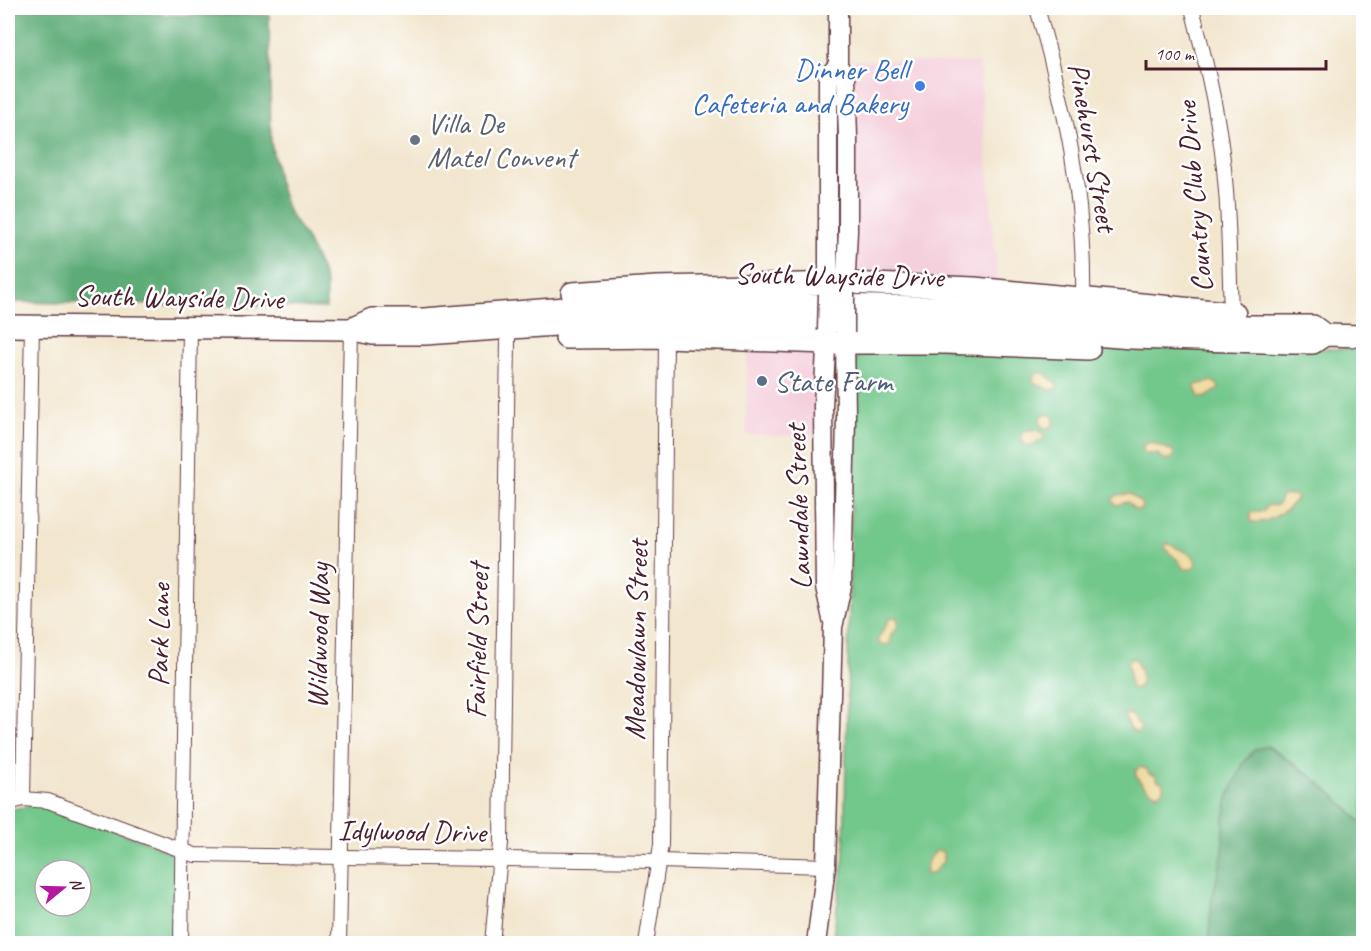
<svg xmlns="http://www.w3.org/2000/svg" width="1371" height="951" viewBox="0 0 1371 951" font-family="Caveat,sans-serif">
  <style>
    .built { fill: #f4cfdc }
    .green { fill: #72c78b; stroke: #5e735b; stroke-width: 1.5; fill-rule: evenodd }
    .forest { fill: #5dac77; stroke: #546651; stroke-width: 1.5 }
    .sand { fill: #eeda9e; stroke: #9c7c64; stroke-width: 1.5 }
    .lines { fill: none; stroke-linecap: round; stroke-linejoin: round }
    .street-casing { stroke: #633d43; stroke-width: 16 }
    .secondary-casing { stroke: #633d43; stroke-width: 21 }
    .primary-casing { stroke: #633d43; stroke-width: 24 }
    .street { stroke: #fff; stroke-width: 14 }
    .secondary { stroke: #fff; stroke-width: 18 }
    .primary { stroke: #fff; stroke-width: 21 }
    .secondary-bridge-casing { stroke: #633d43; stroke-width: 21; stroke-linecap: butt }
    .secondary-bridge { stroke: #fff; stroke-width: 18 }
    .shop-dot { fill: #3f7fe0; stroke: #fff; stroke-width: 2 }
    .worship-dot { fill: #6b7280; stroke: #fff; stroke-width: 2 }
    .service-dot { fill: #5c6f8a; stroke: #fff; stroke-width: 2 }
    .labels { text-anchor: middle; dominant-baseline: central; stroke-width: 5; stroke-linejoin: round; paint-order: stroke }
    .shop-label { font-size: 30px; fill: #366cbe; stroke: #fff; text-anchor: end }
    .worship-label { font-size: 30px; fill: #5b616d; stroke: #fff; text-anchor: start }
    .street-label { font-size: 30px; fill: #4a1f2b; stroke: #fff }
    .service-label { font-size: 30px; fill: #4e5e75; stroke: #fff; text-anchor: start }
  </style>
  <rect width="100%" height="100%" fill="#fff"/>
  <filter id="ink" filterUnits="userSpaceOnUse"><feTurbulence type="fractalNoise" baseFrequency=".0167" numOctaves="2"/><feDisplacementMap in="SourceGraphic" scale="12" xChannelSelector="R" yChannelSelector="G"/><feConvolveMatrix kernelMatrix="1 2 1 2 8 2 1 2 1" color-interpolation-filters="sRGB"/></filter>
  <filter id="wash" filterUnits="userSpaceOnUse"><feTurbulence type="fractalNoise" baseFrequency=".008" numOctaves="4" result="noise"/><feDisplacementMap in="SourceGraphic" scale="24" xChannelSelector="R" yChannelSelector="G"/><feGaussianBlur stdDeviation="1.35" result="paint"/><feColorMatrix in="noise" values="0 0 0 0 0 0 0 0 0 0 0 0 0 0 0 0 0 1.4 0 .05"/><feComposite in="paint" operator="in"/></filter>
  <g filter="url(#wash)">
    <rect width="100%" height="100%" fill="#f2e6ce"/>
    <g class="built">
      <polygon points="852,60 979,63 998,284 861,277 857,272"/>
      <polygon points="747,345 814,350 817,355 818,436 746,435"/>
    </g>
    <g class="green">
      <path d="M874,347L1363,349V943L832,944L844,857L854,366C858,354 862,350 874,347Z"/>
      <path d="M37,804L153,844L172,854L176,861L175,943H8V810ZM45,870H81V906H45Z"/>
    </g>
    <g class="forest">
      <polygon points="8,8 55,8 180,15 269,15 271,142 278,180 288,211 306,238 320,267 326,284 326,308 8,302"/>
      <path d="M1267,746C1301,767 1336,794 1363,825V943H1208L1212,899L1223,852L1224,817L1228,798L1243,764L1254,750Z"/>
    </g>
    <g class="sand">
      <polygon points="1038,373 1044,373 1057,384 1056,389 1050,390 1033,382 1033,377"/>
      <polygon points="1212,381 1218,385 1219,389 1205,398 1199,397 1195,388 1195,385"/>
      <circle cx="1047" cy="421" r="7"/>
      <polygon points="1027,430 1038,430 1045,436 1044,439 1029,446 1024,444 1021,434"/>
      <polygon points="1149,442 1171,450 1174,453 1173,457 1167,460 1161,458 1158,454 1145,454 1142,446"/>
      <path d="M1130,494L1141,503L1142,509C1133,513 1132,504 1127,502L1116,505L1112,500L1117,495Z"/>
      <path d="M1286,495H1294L1297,498C1289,510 1265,527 1250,521L1251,512L1263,511L1268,505L1275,506L1279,503L1281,497Z"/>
      <path d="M1167,543L1192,555L1196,562L1194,567L1188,570L1182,567C1180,558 1169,556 1165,547Z"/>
      <path d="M896,617C901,623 897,630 891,634L890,643L888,645H880L878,639L890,618Z"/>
      <path d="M1133,657C1139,665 1144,676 1140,686L1134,689L1131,688C1128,679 1131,672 1127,663Z"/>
      <path d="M1125,714H1130L1141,727L1139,732L1136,733C1130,730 1124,721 1125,714Z"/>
      <path d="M1139,767L1147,769L1149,774L1155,775L1157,780L1163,783V789L1159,794C1150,793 1137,781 1135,772Z"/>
      <polygon points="937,850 943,852 943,862 932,874 925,874 928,860"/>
    </g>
  </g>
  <g filter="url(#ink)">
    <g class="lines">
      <defs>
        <g id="street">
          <path d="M1037,8C1065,106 1085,195 1083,298"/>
          <path d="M1192,8C1204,55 1216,103 1222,152C1229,205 1229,259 1231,313"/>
          <polyline points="23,799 32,326"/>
          <polyline points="8,803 23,799 48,801 195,855 659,861 826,866"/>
          <polyline points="181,944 190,328"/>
          <polyline points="339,944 351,329"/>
          <polyline points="492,944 501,843 508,339"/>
          <polyline points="646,944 661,844 666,337"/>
        </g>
        <g id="secondary">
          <polyline points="838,8 838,65 846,79 848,136 848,231 845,293"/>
          <polyline points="828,294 828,76 838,65"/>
          <polyline points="827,331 823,406 825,587 832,619"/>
          <polyline points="816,944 826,866 833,627 842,586 846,418 845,333"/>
        </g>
        <g id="primary">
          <polyline points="572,293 656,287 846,283 974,288 1235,313"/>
          <polyline points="8,326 351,329 373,334 425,334 615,321 809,322 963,325 1132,338 1292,343 1313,343 1325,335 1364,336"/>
          <polyline points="351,329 372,319 424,319 579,307 725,303 974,308 1128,321 1231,326 1313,326 1325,335"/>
          <polyline points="566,338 666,337 827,343 946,343 1089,349"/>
        </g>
      </defs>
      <use href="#street" class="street-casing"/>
      <use href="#secondary" class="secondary-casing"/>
      <use href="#primary" class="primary-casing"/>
      <use href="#street" class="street"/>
      <use href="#secondary" class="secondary"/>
      <use href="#primary" class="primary"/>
      <defs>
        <g id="secondary-bridge">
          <polyline points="827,331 828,294"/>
          <polyline points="845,333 845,293"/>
        </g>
      </defs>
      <use href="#secondary-bridge" class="secondary-bridge-casing"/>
      <use href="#secondary-bridge" class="secondary-bridge"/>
    </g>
  </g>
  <circle class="shop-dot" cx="920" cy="86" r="6"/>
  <circle class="worship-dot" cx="415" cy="140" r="6"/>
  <circle class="service-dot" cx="762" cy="381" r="6"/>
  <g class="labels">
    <g class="shop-label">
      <text x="908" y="69">Dinner Bell<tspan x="908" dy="34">Cafeteria and Bakery</tspan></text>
    </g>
    <g class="worship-label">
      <text x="427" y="123">Villa De<tspan x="427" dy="34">Matel Convent</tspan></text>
    </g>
    <g class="street-label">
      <text transform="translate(1093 147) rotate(80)">Pinehurst Street</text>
      <text transform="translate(1194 197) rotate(-95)">Country Club Drive</text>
      <text transform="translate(839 275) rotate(1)">South Wayside Drive</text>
      <text transform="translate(179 297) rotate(1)">South Wayside Drive</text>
      <text transform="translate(798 507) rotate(-92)">Lawndale Street</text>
      <text transform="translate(159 635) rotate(-89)">Park Lane</text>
      <text transform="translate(318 636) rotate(-89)">Wildwood Way</text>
      <text transform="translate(636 640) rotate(-89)">Meadowlawn Street</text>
      <text transform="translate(477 641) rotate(-89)">Fairfield Street</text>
      <text transform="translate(412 831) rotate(1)">Idylwood Drive</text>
    </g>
    <g class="service-label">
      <text x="774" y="381">State Farm</text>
    </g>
  </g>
  <rect width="1371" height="951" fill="none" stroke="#fff" stroke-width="30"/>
  <g transform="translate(63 888) rotate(71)"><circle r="28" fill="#ffffff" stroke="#b7a5aa" stroke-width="1.5"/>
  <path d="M0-4.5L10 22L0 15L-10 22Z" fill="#b5179e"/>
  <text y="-9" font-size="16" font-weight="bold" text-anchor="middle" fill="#4a1f2b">N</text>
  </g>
  <path d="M1146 60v9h180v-9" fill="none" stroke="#4a1f2b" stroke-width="3"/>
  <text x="1155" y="60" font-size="18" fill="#4a1f2b" stroke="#ffffff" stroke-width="4.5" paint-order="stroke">100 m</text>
</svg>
